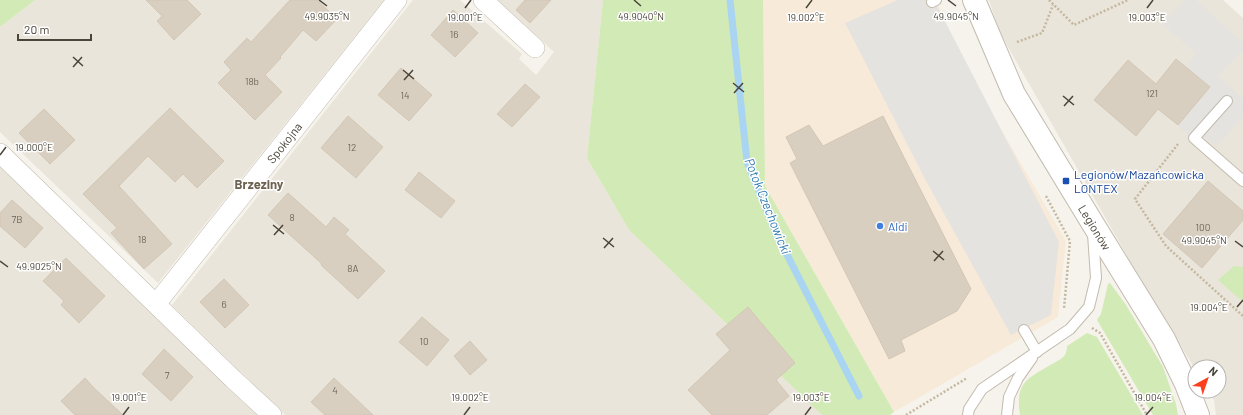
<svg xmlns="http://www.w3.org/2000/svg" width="1243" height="415" viewBox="0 0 1243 415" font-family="Barlow,sans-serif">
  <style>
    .residential { fill: #eae5da }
    .commercial { fill: #f7ead8 }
    .green { fill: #d2eab5 }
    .parking { fill: #e5e3e0 }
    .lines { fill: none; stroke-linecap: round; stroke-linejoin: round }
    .stream { stroke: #a9d4f2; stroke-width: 7 }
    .building { fill: #d8cfc1; stroke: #d3c7b4 }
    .service-casing { stroke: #c2bbae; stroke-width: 12 }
    .minor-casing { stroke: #c2bbae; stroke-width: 20 }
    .tertiary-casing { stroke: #c2bbae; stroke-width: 24 }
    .path { stroke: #c4b79f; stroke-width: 2.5; stroke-dasharray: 2 2; stroke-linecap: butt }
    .service { stroke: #fff; stroke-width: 10 }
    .minor { stroke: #fff; stroke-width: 19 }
    .tertiary { stroke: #fff; stroke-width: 22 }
    .ticks { fill: none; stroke: #4b4439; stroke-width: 1.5 }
    .transit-dot { fill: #1a4fb4; stroke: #fff; stroke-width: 1.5 }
    .shop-dot { fill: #3f7fe0; stroke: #fff; stroke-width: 1.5 }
    .labels { text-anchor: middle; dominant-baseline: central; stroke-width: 3; stroke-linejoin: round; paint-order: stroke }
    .number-label { font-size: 10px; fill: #6e675b }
    .street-label { font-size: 12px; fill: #4b4439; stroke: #fff }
    .transit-label { font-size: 12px; fill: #164399; stroke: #fff; text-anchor: start }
    .shop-label { font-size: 12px; fill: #366cbe; stroke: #fff; text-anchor: start }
    .neighbourhood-label { font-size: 13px; font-weight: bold; fill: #6e6250; stroke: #fff }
    .water-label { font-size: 13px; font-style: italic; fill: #2e7ab2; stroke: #fff }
    .ticks-label { font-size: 10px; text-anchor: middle; fill: #4b4439; stroke: #fff; stroke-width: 3; stroke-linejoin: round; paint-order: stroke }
  </style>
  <rect width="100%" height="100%" fill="#f6f3ec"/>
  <g class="residential">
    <polygon points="35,0 384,0 158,283 0,132 0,27"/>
    <polygon points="413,0 460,0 522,54 519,59 536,75 554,52 498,0 603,0 587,158 629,230 822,415 285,415 172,305"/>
    <polygon points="989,0 1223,0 1243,18 1243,415 1216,415 1214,400 1208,391 1219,391 1219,367 1195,367 1195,369 1130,261 1000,33"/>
    <polygon points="0,165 262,415 0,415"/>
  </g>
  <polygon class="commercial" points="763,0 936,0 966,69 1066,241 1058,317 894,412 765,186"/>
  <g class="green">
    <polygon points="0,0 35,0 0,27"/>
    <polygon points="603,0 763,0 765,186 894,412 890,415 822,415 629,230 587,158"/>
    <polygon points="1234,266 1243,267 1243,302 1218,280"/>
    <polygon points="1110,283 1126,305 1163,367 1176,404 1178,415 1153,415 1097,320 1101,314 1108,284"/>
    <path d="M1087,333L1097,337L1143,415H1020C1015,382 1027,379 1052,364C1056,362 1062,359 1065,355C1066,353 1067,349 1067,346Z"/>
  </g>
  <g class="parking">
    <polygon points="898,0 934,0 1059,242 1051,315 1011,335 925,179 845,23"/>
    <polygon points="1185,0 1196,0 1243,43 1243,50 1218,76 1243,99 1243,117 1216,146 1199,133 1192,140 1178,125 1210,87 1186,67 1196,53 1162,24"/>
  </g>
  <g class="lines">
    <polyline class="stream" points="730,0 747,162 776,233 859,396"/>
  </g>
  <g class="building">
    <polygon points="146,0 187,0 201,14 174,40 157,21 162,16"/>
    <polygon points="290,0 317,0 337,19 316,41 303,30 280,57 281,58 265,75 282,92 255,120 218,83 231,70 224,62 247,38 251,42"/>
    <polygon points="525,0 551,0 530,23 516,10"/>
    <polygon points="453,10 478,33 455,57 431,35"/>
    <polygon points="1176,59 1210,87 1178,125 1158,109 1136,136 1094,100 1128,60 1156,84"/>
    <polygon points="401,68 432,95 409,121 378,95"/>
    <polygon points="525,84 540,97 512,127 497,114"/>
    <polygon points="170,108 224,161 197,188 183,174 175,182 148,156 119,186 172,244 144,269 111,233 117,228 83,194"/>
    <polygon points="44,109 75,140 50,164 19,133"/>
    <polygon points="348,116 383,147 356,178 321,148"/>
    <polygon points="883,116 971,289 957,311 901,340 905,351 889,359 790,163 797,159 786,137 809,125 823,146"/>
    <polygon points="419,172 455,201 441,218 405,190"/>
    <polygon points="1208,181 1243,211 1243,220 1202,268 1163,234"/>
    <polygon points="288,193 326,227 334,217 349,230 345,234 385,271 358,299 321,265 322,264 268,215"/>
    <polygon points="12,200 43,228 25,248 0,226 0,213"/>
    <polygon points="66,258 105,296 79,323 61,305 64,301 43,281"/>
    <polygon points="224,279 249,305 225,328 200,302"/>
    <polygon points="748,307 795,363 776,380 789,396 767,415 712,415 688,390 730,350 716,334"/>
    <polygon points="422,317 449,340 427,366 399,342"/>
    <polygon points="470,341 487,360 470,375 454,356"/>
    <polygon points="164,349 193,377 171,401 142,374"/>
    <polygon points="85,378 93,387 123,415 75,415 61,401"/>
    <polygon points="334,378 373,415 325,415 311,402"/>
  </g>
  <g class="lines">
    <defs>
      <g id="service">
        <polyline points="932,2 936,0"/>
        <polyline points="1227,101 1194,138 1243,181"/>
        <polyline points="1024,330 1037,352"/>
        <polyline points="968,415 969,409 982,389 1070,329 1089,307 1096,278 1093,234"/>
        <polyline points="1007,415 1009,397 1018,378 1032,358"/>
      </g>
      <g id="minor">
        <polyline points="483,0 535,48"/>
        <polyline points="0,153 233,379 272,415"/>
        <path id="s1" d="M156,304L397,0"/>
      </g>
      <g id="tertiary">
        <path id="s2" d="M974,0L1014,94L1093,224L1164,339L1186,384L1198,415"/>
      </g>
    </defs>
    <use href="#service" class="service-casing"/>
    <use href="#minor" class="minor-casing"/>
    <use href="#tertiary" class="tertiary-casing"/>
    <g class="path">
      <polyline points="1049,0 1074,25 1128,0"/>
      <polyline points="1017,42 1042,33 1053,5"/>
      <polyline points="1178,144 1135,199 1166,246 1243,316"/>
      <polyline points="1046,196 1070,241 1064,309"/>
      <polyline points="1092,328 1100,333 1147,415"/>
      <polyline points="906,415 967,378"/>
    </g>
    <use href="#service" class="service"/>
    <use href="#minor" class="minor"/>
    <use href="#tertiary" class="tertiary"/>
  </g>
  <path class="ticks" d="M319,0L327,6M634,0L641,6M948,0L956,6M465,8L471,0M806,8L812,0M1147,8L1153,0M73,57L83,66M73,67L82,57M403,70L414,79M404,80L413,70M733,83L744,92M734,93L743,83M1063,96L1074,105M1064,106L1073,96M0,155L6,147M273,225L284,234M274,235L283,225M603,238L614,247M1235,241L1243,247M604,248L613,238M933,251L944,260M0,261L8,267M934,261L943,251M1237,307L1243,300M123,415L129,407M464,415L470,407M805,415L811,407M1146,415L1153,407"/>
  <rect class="transit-dot" x="1062" y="177" width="8" height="8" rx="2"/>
  <circle class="shop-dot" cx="880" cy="226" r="4"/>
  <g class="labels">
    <g class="number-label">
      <text x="454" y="34">16</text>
      <text x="252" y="81">18b</text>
      <text x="1152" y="93">121</text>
      <text x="405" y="95">14</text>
      <text x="352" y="147">12</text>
      <text x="292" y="217">8</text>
      <text x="17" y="219">7B</text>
      <text x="1203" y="227">100</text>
      <text x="142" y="239">18</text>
      <text x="353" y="268">8A</text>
      <text x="224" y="304">6</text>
      <text x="424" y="341">10</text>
      <text x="167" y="375">7</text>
      <text x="335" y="390">4</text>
    </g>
    <g class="street-label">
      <text stroke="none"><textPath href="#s1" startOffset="206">Spokojna</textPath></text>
      <text stroke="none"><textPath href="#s2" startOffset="258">Legionów</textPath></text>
    </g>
    <g class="transit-label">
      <text x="1074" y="174">Legionów/Mazańcowicka<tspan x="1074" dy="14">LONTEX</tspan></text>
    </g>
    <g class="shop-label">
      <text x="888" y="226">Aldi</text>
    </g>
    <g class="neighbourhood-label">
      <text x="259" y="184">Brzeziny</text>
    </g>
    <g class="water-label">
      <text transform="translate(768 206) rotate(68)">Potok Czechowicki</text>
    </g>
  </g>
  <g class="ticks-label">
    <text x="327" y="20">49.9035°N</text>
    <text x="641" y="20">49.9040°N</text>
    <text x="956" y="20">49.9045°N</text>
    <text x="465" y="21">19.001°E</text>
    <text x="806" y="21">19.002°E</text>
    <text x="1147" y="21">19.003°E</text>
    <text x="34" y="151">19.000°E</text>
    <text x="1204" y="244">49.9045°N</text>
    <text x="39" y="270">49.9025°N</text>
    <text x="1209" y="311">19.004°E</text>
    <text x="129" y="401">19.001°E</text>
    <text x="470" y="401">19.002°E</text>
    <text x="811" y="401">19.003°E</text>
    <text x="1153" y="401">19.004°E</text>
  </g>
  <g transform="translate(1207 379) rotate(40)"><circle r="19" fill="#ffffff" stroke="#b7b4b0"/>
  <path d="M0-3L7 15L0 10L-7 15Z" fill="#fc3f1d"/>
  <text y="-6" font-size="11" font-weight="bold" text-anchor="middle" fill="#4b4439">N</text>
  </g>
  <path d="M18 34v6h73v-6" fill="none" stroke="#4b4439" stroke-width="2"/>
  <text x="24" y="34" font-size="12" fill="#4b4439" stroke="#ffffff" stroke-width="3" paint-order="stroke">20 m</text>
</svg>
